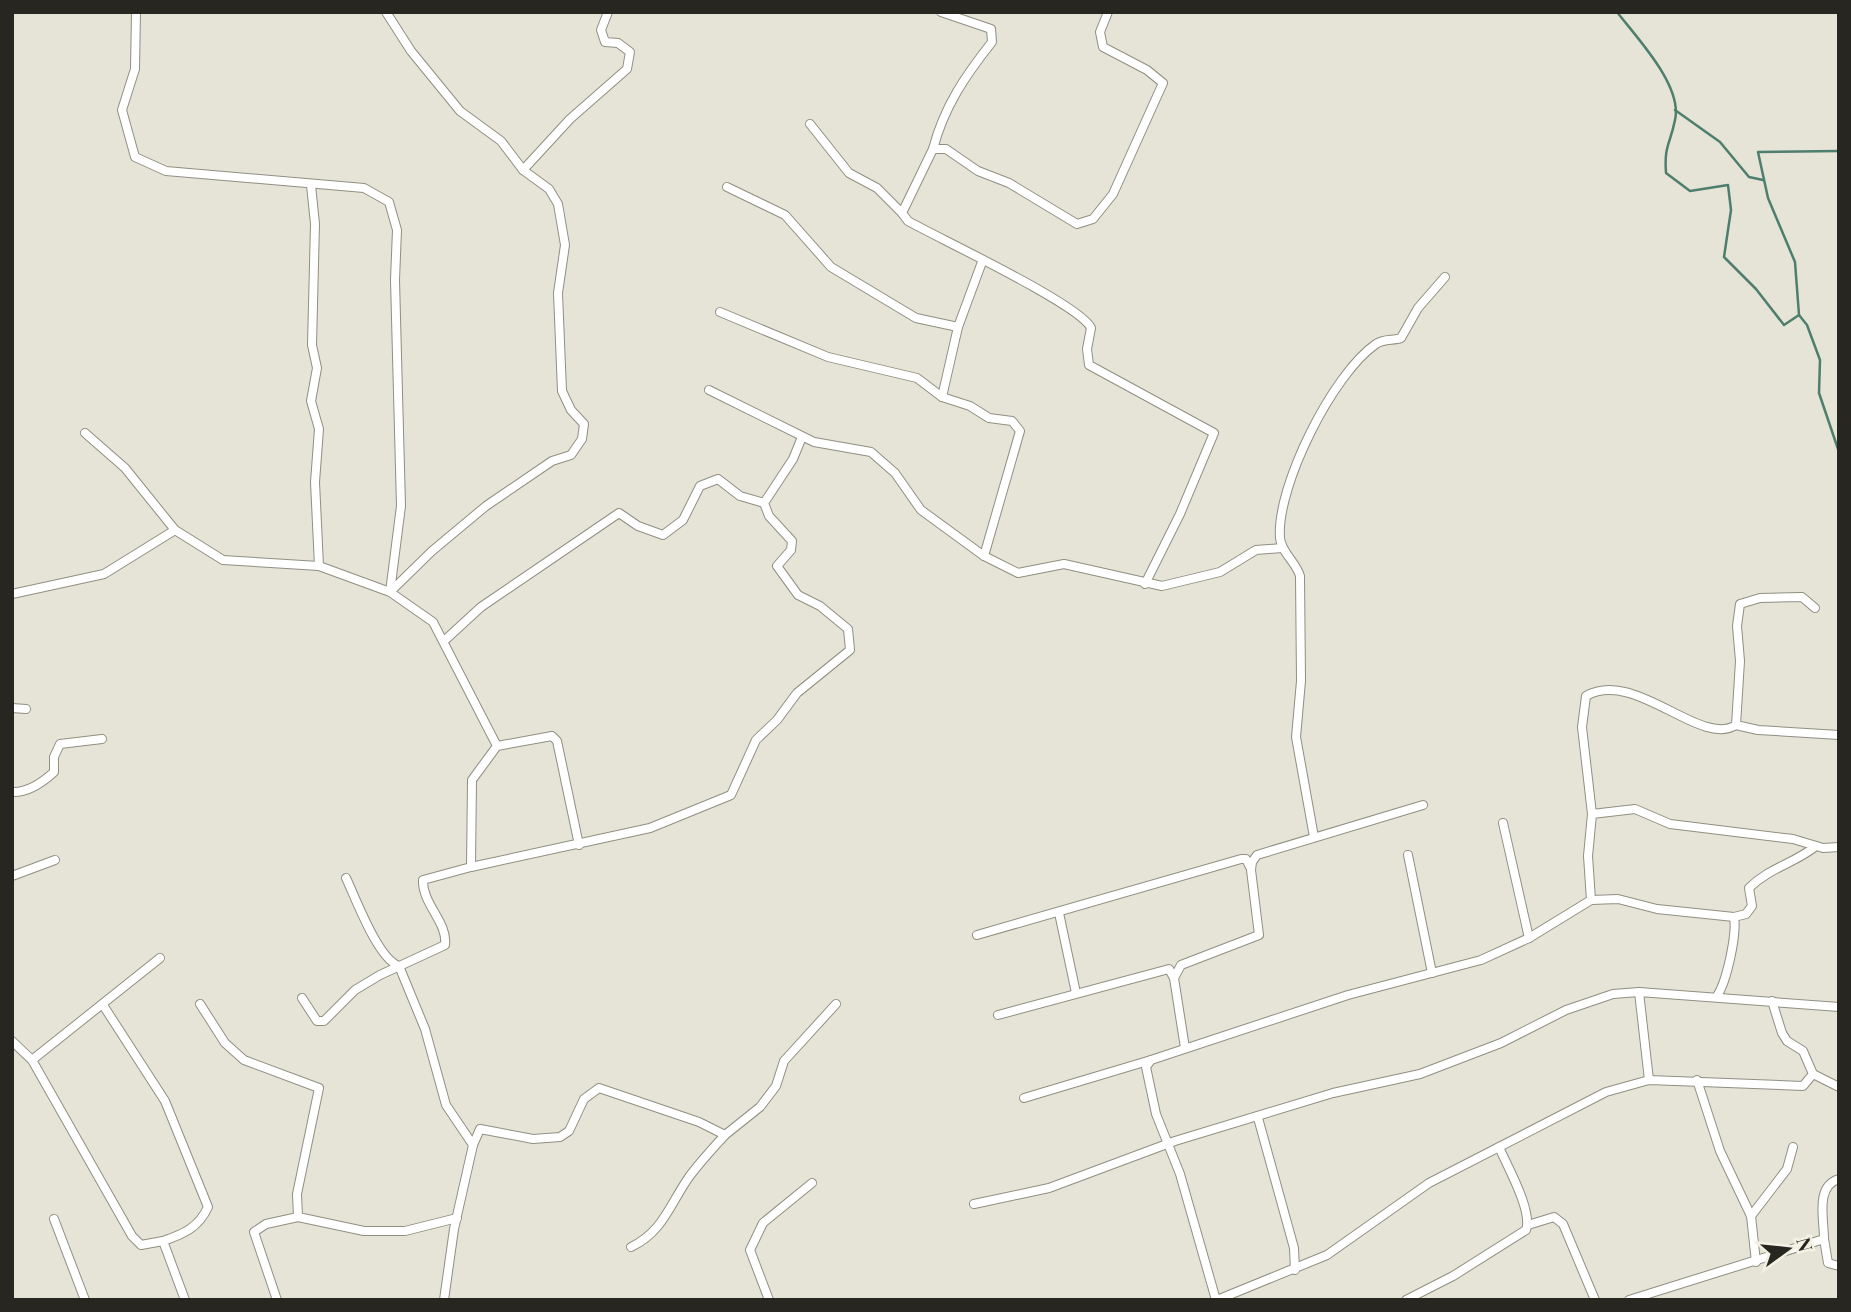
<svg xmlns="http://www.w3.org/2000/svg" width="1851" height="1312" viewBox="0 0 1851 1312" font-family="'Playfair Display',serif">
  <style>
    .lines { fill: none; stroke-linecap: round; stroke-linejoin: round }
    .stream { stroke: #4e7e6d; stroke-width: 2.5 }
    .minor-casing { stroke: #908f82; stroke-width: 10 }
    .minor { stroke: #fff; stroke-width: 8 }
  </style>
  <rect width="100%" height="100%" fill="#e6e4d6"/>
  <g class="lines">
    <g class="stream">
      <path d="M1617,12C1637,38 1683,86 1675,120C1670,145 1664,145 1666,173L1690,191L1728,185L1731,210L1724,257L1756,289L1784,325L1799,315"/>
      <polyline points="1675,110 1720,142 1749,177 1763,180"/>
      <polyline points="1839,151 1758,152 1768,198 1795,262 1799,315 1807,325 1820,360 1819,393 1839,452"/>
    </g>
    <defs>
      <g id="minor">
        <polyline points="136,12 135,69 122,110 135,157 166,171 364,188 389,202 397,230 395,280 401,506 390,592 432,551 486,506 552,461 571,455 582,439 584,424 571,410 562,391 558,293 565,245 558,204 549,189 523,170 501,141 460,111 411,51 386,12"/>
        <path d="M1108,12L1100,32L1103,47L1147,70L1163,83L1113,194L1093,219L1077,224L1009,183L978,171L946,149H933L902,213L908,221C938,238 1081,305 1091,328L1087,349L1089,365L1214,433L1180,514L1145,584"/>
        <polyline points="810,124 849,173 877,188 902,213"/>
        <path d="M933,149C944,107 965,76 992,42L991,29L941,12"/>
        <polyline points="523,170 570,119 627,69 630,52 618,43 605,42 601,30 608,12"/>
        <polyline points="311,185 315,224 312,345 317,368 311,401 319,429 315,482 319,566"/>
        <polyline points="727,187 785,215 831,267 916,318 958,327"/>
        <polyline points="720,312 828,357 917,378 942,397 970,406 989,418 1012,421 1020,431 984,556"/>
        <polyline points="709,390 814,442 871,452 895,473 921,510 984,556 1018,573 1064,564 1162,586 1220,572 1256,550 1282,548"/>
        <polyline points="942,397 958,327 982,262"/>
        <polyline points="85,433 125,468 175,530"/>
        <path d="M12,594L104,574L175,530L223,560L319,566L390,592L433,622L497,746L472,780L471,867L423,880C422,904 448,922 445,945L380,975L355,990L324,1021H317L302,998"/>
        <polyline points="444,641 481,607 619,513 638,526 663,535 683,520 700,486 718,479 740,496 764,503"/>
        <polyline points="12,708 26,709"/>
        <polyline points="1736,725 1758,730 1839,735"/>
        <polyline points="497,746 552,736 557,741 579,845"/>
        <path d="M12,792C28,793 43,782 54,772V757L60,744L102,739"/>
        <path d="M1592,814L1582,727L1586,696C1635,668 1700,748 1736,725L1740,661L1737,626L1740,604L1760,598L1802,597L1815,608"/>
        <polyline points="1503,823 1529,938"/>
        <path d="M1314,837L1296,737L1301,681L1300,576C1296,562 1281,552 1280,538C1276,487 1333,373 1376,344C1384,338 1393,341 1401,338L1418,308L1445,277"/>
        <polyline points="1408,855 1432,973"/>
        <polyline points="471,867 650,828 731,795 756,740 777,720 797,693 850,650 848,629 820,606 798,595 777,566 791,550 792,541 769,516 764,503 793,459 802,437"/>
        <polyline points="12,876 55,860"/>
        <path d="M346,878C356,899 378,959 399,966L425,1029L446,1105L473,1145L454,1229L444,1300"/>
        <polyline points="1591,900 1588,856 1592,814 1635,809 1670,824 1793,839 1823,848 1839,847"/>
        <polyline points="1059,913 1076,993"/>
        <polyline points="977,935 1241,859 1246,859 1250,867"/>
        <polyline points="160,958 32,1060 132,1236 141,1245 163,1241"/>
        <polyline points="1174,978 1181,965 1259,935 1251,870 1252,862 1257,855 1423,805"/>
        <path d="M1717,996C1727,981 1737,934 1734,917"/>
        <polyline points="200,1004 225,1043 244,1060 319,1088 297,1194 298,1217 364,1231 405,1231 457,1218"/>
        <path d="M103,1005L165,1101L208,1207C199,1227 184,1234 163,1241L185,1300"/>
        <polyline points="998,1015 1169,969 1174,978 1185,1048"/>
        <polyline points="12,1041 32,1060"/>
        <polyline points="1813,1074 1839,1087"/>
        <polyline points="1649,1080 1639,992 1839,1007"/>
        <polyline points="1697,1080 1720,1151 1751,1216 1756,1262"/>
        <polyline points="1024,1098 1151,1060"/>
        <polyline points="1258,1118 1294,1248 1295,1270"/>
        <polyline points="725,1135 760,1107 776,1086 784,1061 836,1004"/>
        <path d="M473,1145L480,1129L533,1139L560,1137L569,1131L584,1099L599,1088L699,1122L725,1135C713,1148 700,1162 689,1177C670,1204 663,1232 631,1247"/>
        <polyline points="974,1204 1049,1188 1175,1141 1333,1093 1420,1074 1501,1043 1566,1010 1613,994 1639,992"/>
        <polyline points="1751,1216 1787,1169 1793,1147"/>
        <polyline points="54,1219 85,1300"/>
        <polyline points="1528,1225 1554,1217 1563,1224 1595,1300"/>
        <polyline points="1824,1239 1828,1263 1839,1266"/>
        <polyline points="277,1300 254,1232 266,1224 298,1217"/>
        <polyline points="769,1300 750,1250 763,1223 812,1183"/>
        <path d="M1216,1300L1180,1174L1156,1114L1146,1067L1151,1060L1348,995L1481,960L1529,938L1591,900L1618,899L1657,909L1734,917L1746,914L1752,906L1749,888C1769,868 1795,863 1816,846"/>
        <polyline points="1217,1300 1327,1255 1429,1183 1606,1092 1649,1080 1803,1086 1813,1074 1803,1051 1787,1041 1782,1033 1772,1001"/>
        <path d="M1406,1300L1453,1276L1526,1230C1533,1211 1507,1166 1499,1147"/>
        <path d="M1629,1300L1824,1239C1824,1219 1815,1186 1839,1179"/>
      </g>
    </defs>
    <use href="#minor" class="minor-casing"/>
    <use href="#minor" class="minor"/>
  </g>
  <rect width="1851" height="1312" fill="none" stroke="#272621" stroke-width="28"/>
  <g transform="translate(1788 1249) rotate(75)" stroke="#f3f1e3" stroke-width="5" paint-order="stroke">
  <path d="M0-5L12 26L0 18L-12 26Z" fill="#272621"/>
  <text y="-10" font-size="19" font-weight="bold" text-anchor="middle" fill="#272621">N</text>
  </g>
</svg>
